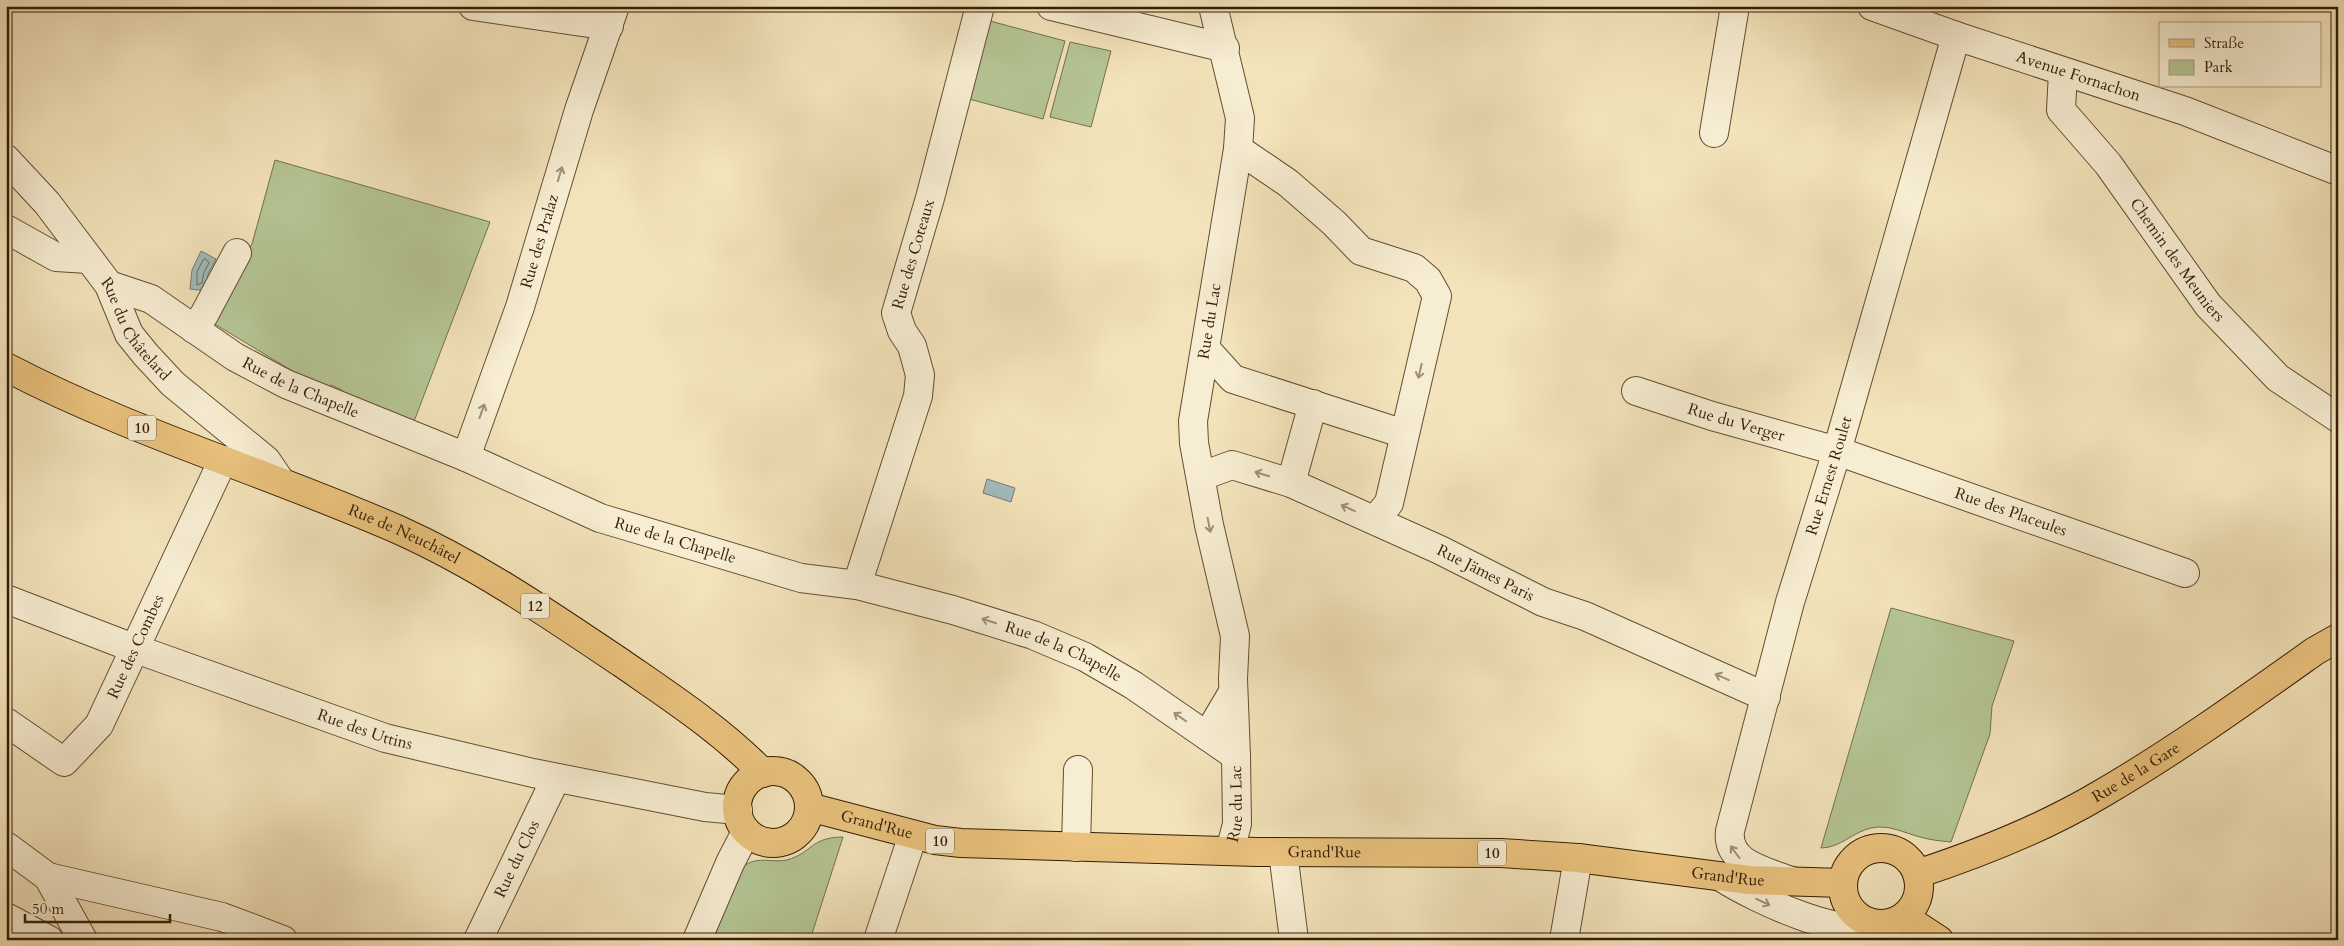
<svg xmlns="http://www.w3.org/2000/svg" width="2344" height="946" viewBox="0 0 2344 946" font-family="Cardo,serif">
  <style>
    .green { fill: #b5c594; stroke: #74714c }
    .water { fill: #a2bbbc; stroke: #767c73 }
    .lines { fill: none; stroke-linecap: round; stroke-linejoin: round }
    .shore { stroke: #6b6c60; stroke-width: 1 }
    .minor-casing { stroke: #644e32; stroke-width: 30 }
    .major-casing { stroke: #341d05; stroke-width: 30 }
    .minor { stroke: #f7edd2; stroke-width: 28 }
    .major { stroke: #eac27d; stroke-width: 28 }
    .oneway { stroke: #9f8f76 }
    .labels { text-anchor: middle; dominant-baseline: central; stroke-width: 4; stroke-linejoin: round; paint-order: stroke }
    .shield { fill: #f7edd2; stroke: #6e5b42; stroke-width: 1 }
    .shield-label { font-size: 15px; font-weight: bold; fill: #341d05 }
    .street-label { font-size: 16px; fill: #341d05; stroke: #f7edd2 }
  </style>
  <rect width="100%" height="100%" fill="#f3e3ba"/>
  <filter id="stains"><feTurbulence type="fractalNoise" baseFrequency=".004" numOctaves="4"/><feColorMatrix values="0 0 0 0 .2 0 0 0 0 .09 0 0 0 0 .02 0 0 0 .5 -.17"/></filter>
  <radialGradient id="worn" r=".72"><stop offset=".6" stop-color="#630" stop-opacity="0"/><stop offset="1" stop-color="#630" stop-opacity=".3"/></radialGradient>
  <g class="green">
    <polygon points="990,21 1065,41 1043,119 969,99"/>
    <polygon points="1070,42 1111,51 1091,127 1050,117"/>
    <polygon points="275,160 490,222 413,424 343,394 342,390 331,385 327,387 319,387 208,320 252,244"/>
    <path d="M1891,608L2014,641L1992,706L1990,734L1951,842C1941,841 1930,840 1920,837C1904,833 1889,824 1871,828C1853,832 1840,848 1821,848Z"/>
    <path d="M843,837L810,940H706L745,865C759,856 772,863 787,860C812,853 811,837 843,837Z"/>
  </g>
  <g class="water">
    <polygon points="201,251 216,259 208,274 206,291 190,289 192,270"/>
    <polygon points="987,479 1015,488 1011,502 983,493"/>
  </g>
  <g class="lines">
    <polygon class="shore" points="206,259 209,263 204,272 202,283 197,285 197,272 203,260"/>
    <defs>
      <g id="minor">
        <polyline points="473,6 609,26"/>
        <polyline points="1051,6 1225,48"/>
        <path id="s1" d="M1872,6L1956,36L2185,111L2338,171"/>
        <path id="s2" d="M2063,72L2061,110L2108,164L2208,305L2278,378L2338,418"/>
        <polyline points="1714,133 1735,6"/>
        <polyline points="1238,149 1288,183 1334,223 1361,251 1414,268 1428,280 1437,296 1389,503 1375,520"/>
        <path id="s3" d="M6,159L47,203L109,285L129,334L146,355L173,384L266,460L281,482"/>
        <polyline points="6,229 56,257 88,259"/>
        <path id="s4" d="M109,285L151,299L235,357L286,384L466,457L600,518L801,578L857,585L953,610L1033,635L1085,657L1133,685L1207,736L1233,692"/>
        <polyline points="194,329 204,315 237,253"/>
        <polyline points="1206,349 1233,379 1395,431"/>
        <path id="s5" d="M1636,391L1712,416L1837,451L2185,573"/>
        <path id="s6" d="M466,457L520,307L579,110L615,6"/>
        <path id="s7" d="M1202,476L1232,465L1291,483L1440,550L1543,602L1585,616L1766,697"/>
        <polyline points="1291,483 1313,404"/>
        <path id="s8" d="M857,585L918,396L920,375L912,346L902,331L896,313L930,198L980,6"/>
        <path id="s9" d="M6,599L136,649L385,738L533,773L705,807L738,810"/>
        <path id="s10" d="M6,722L64,762L99,725L223,460"/>
        <path id="s11" d="M1207,736L1236,756L1233,679L1235,636L1209,525L1194,443L1193,421L1238,149L1240,118L1213,6"/>
        <polyline points="6,846 48,877 222,917 283,940"/>
        <polyline points="1076,847 1078,770"/>
        <path id="s12" d="M1230,851L1237,824L1236,756"/>
        <polyline points="1283,852 1294,940"/>
        <polyline points="48,877 83,940"/>
        <path d="M1721,877C1757,900 1853,946 1893,923"/>
        <path id="s13" d="M1791,881C1766,871 1726,864 1730,831L1790,602L1837,451L1956,36"/>
        <polyline points="6,917 49,940"/>
        <path id="s14" d="M478,940L556,778"/>
        <polyline points="697,940 730,863 746,832"/>
        <polyline points="878,940 913,835"/>
        <polyline points="1564,940 1578,858"/>
      </g>
      <g id="major">
        <path id="s15" d="M6,367C132,433 269,473 399,530C479,566 550,615 623,664C672,698 721,730 763,773"/>
        <circle cx="773" cy="807" r="36"/>
        <path id="s16" d="M809,807L935,840L961,843L1257,852L1501,853L1578,858L1749,880L1843,883"/>
        <circle cx="1881" cy="886" r="38"/>
        <path id="s17" d="M1917,874C1981,853 2044,828 2101,794C2175,751 2246,700 2315,651L2338,638"/>
        <polyline points="1904,917 1939,940"/>
      </g>
    </defs>
    <use href="#minor" class="minor-casing"/>
    <use href="#major" class="major-casing"/>
    <use href="#minor" class="minor"/>
    <use href="#major" class="major"/>
  </g>
  <defs><path id="oneway-shaft" d="M-6 0H5M1.5-3L5.5 0L1.5 3" fill="none" stroke-width="1.6" stroke-linecap="round" stroke-linejoin="round" transform="scale(1.25)"/></defs>
  <g class="oneway">
    <use href="#oneway-shaft" transform="translate(560 174) rotate(-73)"/>
    <use href="#oneway-shaft" transform="translate(1420 371) rotate(103)"/>
    <use href="#oneway-shaft" transform="translate(482 411) rotate(-70)"/>
    <use href="#oneway-shaft" transform="translate(1262 474) rotate(-163)"/>
    <use href="#oneway-shaft" transform="translate(1348 508) rotate(-156)"/>
    <use href="#oneway-shaft" transform="translate(1209 525) rotate(79)"/>
    <use href="#oneway-shaft" transform="translate(989 621) rotate(-162)"/>
    <use href="#oneway-shaft" transform="translate(1722 677) rotate(-156)"/>
    <use href="#oneway-shaft" transform="translate(1180 717) rotate(-145)"/>
    <use href="#oneway-shaft" transform="translate(1735 852) rotate(-127)"/>
    <use href="#oneway-shaft" transform="translate(1763 902) rotate(25)"/>
  </g>
  <g class="labels">
    <g class="shield">
      <rect x="128" y="415.5" width="28" height="25" rx="4"/>
      <rect x="521" y="593.5" width="28" height="25" rx="4"/>
      <rect x="926" y="828.5" width="28" height="25" rx="4"/>
      <rect x="1478" y="840.5" width="28" height="25" rx="4"/>
    </g>
    <g class="shield-label">
      <text x="142" y="428">10</text>
      <text x="535" y="606">12</text>
      <text x="940" y="841">10</text>
      <text x="1492" y="853">10</text>
    </g>
    <g class="street-label">
      <text stroke="none"><textPath href="#s1" startOffset="218">Avenue Fornachon</textPath></text>
      <text stroke="none"><textPath href="#s6" startOffset="228">Rue des Pralaz</textPath></text>
      <text stroke="none"><textPath href="#s8" startOffset="348">Rue des Coteaux</textPath></text>
      <text stroke="none"><textPath href="#s2" startOffset="228">Chemin des Meuniers</textPath></text>
      <text stroke="none"><textPath href="#s11" startOffset="476">Rue du Lac</textPath></text>
      <text stroke="none"><textPath href="#s3" startOffset="215">Rue du Châtelard</textPath></text>
      <text stroke="none"><textPath href="#s4" startOffset="219">Rue de la Chapelle</textPath></text>
      <text stroke="none"><textPath href="#s5" startOffset="105">Rue du Verger</textPath></text>
      <text stroke="none"><textPath href="#s13" startOffset="455">Rue Ernest Roulet</textPath></text>
      <text stroke="none"><textPath href="#s5" startOffset="394">Rue des Placeules</textPath></text>
      <text stroke="none"><textPath href="#s15" startOffset="432">Rue de Neuchâtel</textPath></text>
      <text stroke="none"><textPath href="#s4" startOffset="624">Rue de la Chapelle</textPath></text>
      <text stroke="none"><textPath href="#s7" startOffset="308">Rue Jämes Paris</textPath></text>
      <text stroke="none"><textPath href="#s10" startOffset="208">Rue des Combes</textPath></text>
      <text stroke="none"><textPath href="#s4" startOffset="1029">Rue de la Chapelle</textPath></text>
      <text stroke="none"><textPath href="#s9" startOffset="382">Rue des Uttins</textPath></text>
      <text stroke="none"><textPath href="#s17" startOffset="242">Rue de la Gare</textPath></text>
      <text stroke="none"><textPath href="#s12" startOffset="48">Rue du Lac</textPath></text>
      <text stroke="none"><textPath href="#s16" startOffset="70">Grand'Rue</textPath></text>
      <text stroke="none"><textPath href="#s16" startOffset="520">Grand'Rue</textPath></text>
      <text stroke="none"><textPath href="#s14" startOffset="90">Rue du Clos</textPath></text>
      <text stroke="none"><textPath href="#s16" startOffset="925">Grand'Rue</textPath></text>
    </g>
  </g>
  <rect width="2344" height="946" fill="none" stroke="#f3e3ba" stroke-width="25"/>
  <rect x="8" y="8" width="2329" height="931" fill="none" stroke="#341d05" stroke-width="2.5"/>
  <rect x="12" y="12" width="2319" height="921" fill="none" stroke="#341d05"/>
  <rect x="2159" y="22" width="162" height="65" fill="#f7edd2" stroke="#a99a80"/>
  <rect x="2169" y="39" width="25" height="8" fill="#eac27d" stroke="#a99a80"/>
  <text x="2204" y="48" font-size="15" fill="#341d05">Straße</text>
  <rect x="2169" y="60" width="25" height="15" fill="#b5c594" stroke="#a99a80"/>
  <text x="2204" y="72" font-size="15" fill="#341d05">Park</text>
  <path d="M25 914v8h145v-8" fill="none" stroke="#341d05" stroke-width="2.5"/>
  <text x="32" y="914" font-size="15" fill="#341d05" stroke="#f7edd2" stroke-width="4" paint-order="stroke">50 m</text>
  <rect width="100%" height="100%" filter="url(#stains)"/>
  <rect width="100%" height="100%" fill="url(#worn)"/>
</svg>
